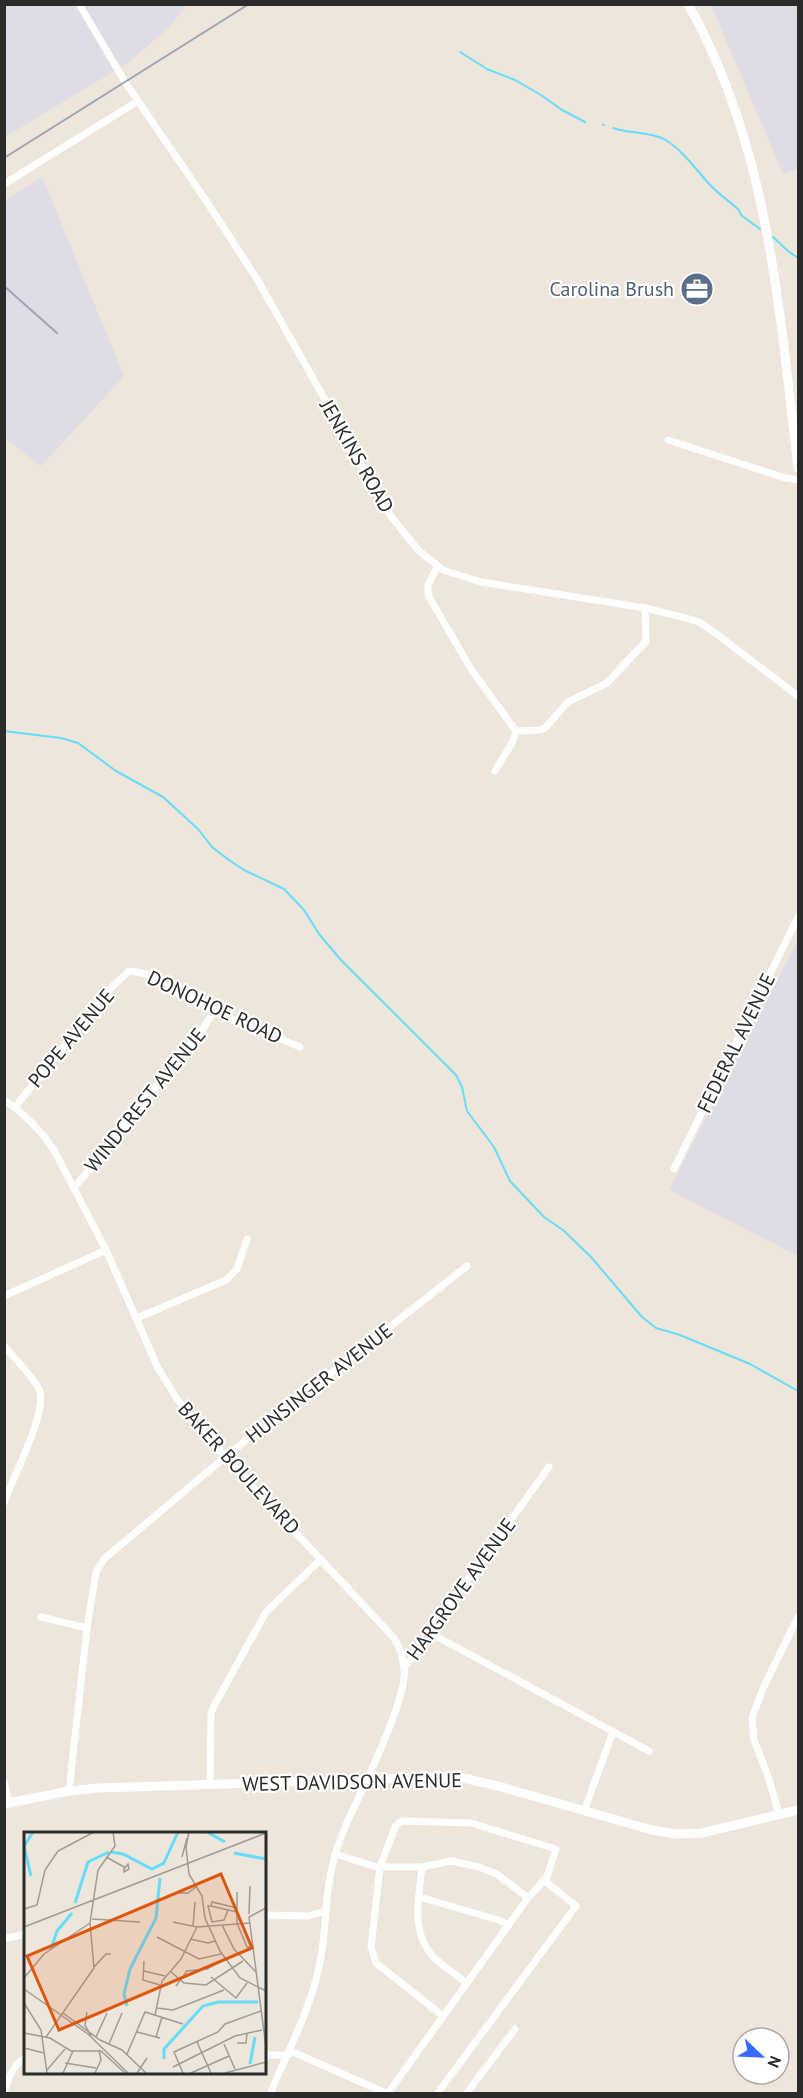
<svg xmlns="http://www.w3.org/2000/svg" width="803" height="2098" viewBox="0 0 803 2098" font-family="'PT Sans',sans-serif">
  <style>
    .industrial { fill: #dedde6 }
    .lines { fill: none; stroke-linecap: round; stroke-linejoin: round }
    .stream { stroke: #65dcf9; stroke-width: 2 }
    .minor { stroke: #fff; stroke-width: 7 }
    .tertiary { stroke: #fff; stroke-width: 9 }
    .rail { stroke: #9da3b7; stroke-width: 2 }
    .labels { text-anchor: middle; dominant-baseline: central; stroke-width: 4.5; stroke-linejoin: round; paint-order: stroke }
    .service-label { font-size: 20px; fill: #4e5e75; stroke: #fff; text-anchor: end }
    .street-label { font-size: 20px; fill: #2b2b2b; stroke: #fff }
    .inset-river { fill: none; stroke: #65dcf9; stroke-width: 3 }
    .inset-road { fill: none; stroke: #a09b95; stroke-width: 1.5 }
    .view { fill: #df570e; fill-opacity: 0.15; stroke: #df570e; stroke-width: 3 }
    .inset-edge { fill: none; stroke: #2b2b2b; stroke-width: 3 }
  </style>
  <rect width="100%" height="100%" fill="#eee5db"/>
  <g class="industrial">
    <polygon points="4,5 187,5 168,28 129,62 5,137"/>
    <polygon points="711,5 798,5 798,169 783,174"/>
    <polygon points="42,177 124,376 41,466 5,438 4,201"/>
    <polygon points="798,940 798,1256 669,1190"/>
  </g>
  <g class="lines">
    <g class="stream">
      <polyline points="460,52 487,69 515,80 541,95 562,110 585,122"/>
      <polyline points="603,125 604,125"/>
      <path d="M613,128C630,134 648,131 664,139C683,150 696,170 711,186C720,195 730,202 739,210L741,215L760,229"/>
      <polyline points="773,237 788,251 798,258"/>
      <polyline points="4,731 61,738 78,743 116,771 163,797 198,829 212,847 229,860 244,870 284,889 304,910 319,934 340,959 456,1075 462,1087 467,1111 494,1147 510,1181 544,1217 563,1230 591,1257 642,1317 656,1328 680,1335 750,1364 798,1391"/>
    </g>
    <g class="minor">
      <polyline points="79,4 125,82 205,199 257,279 390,515 418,550 443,570 481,582 645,608 686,618 699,622 718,635 798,696"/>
      <polyline points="4,184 138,101"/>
      <polyline points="668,440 782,477 798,480"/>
      <polyline points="437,567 428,585 428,595 471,669 516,731 512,743 495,771"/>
      <polyline points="516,731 540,730 545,728 568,702 607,683 646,641 645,608"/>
      <path d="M4,1100C24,1113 41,1131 54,1150L106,1250L158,1368L177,1399L225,1457L394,1638L401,1652L404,1668"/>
      <path d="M15,1107L112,987L129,971C161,974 187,994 213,1010C238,1024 273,1035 300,1047"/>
      <polyline points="674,1169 798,917"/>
      <polyline points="74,1188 205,1026 214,1010"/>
      <polyline points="4,1296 106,1250"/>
      <polyline points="137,1318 226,1280 237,1269 247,1239"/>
      <path d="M4,1346C15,1359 31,1374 39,1389C49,1411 12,1478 4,1503"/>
      <polyline points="41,1617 87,1628"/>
      <polyline points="430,1633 649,1751"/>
      <polyline points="4,1782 9,1803"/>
      <polyline points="210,1785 211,1714 214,1706 266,1612 321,1559"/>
      <polyline points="69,1791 87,1628 96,1572 104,1559 225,1457 467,1266"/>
      <polyline points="584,1811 613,1732"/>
      <polyline points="779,1814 768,1776 754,1740 752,1717 765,1684 798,1617"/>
      <polyline points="335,1854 377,1867 422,1867 451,1861 479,1867 497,1874 528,1898"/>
      <path d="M422,1867C419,1896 411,1928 430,1953C440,1965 455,1974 467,1983"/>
      <polyline points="419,1897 499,1920 508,1925"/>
      <polyline points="264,1915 308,1916 326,1911"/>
      <polyline points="4,1939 26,1934"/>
      <polyline points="264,2055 286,2055 293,2052 388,2094"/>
      <path d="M4,2092C9,2079 12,2064 26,2058"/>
      <polyline points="388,2093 528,1898 547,1877 556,1849 471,1823 402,1821 396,1825 380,1867 371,1947 376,1963 443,2016"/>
      <path d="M270,2094C287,2053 310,2010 319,1967C325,1941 325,1915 328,1890C331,1864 339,1839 350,1816C363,1788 409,1695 404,1668L549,1467"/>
      <polyline points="437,2094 576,1906 544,1880"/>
      <polyline points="466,2094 515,2029"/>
    </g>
    <g class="tertiary">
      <path d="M688,4C769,147 779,309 798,468"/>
      <polyline points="4,1804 69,1791 98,1788 439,1777 463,1778 498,1786 652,1830 676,1834 702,1833 798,1810"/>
    </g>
    <g class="rail">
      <polyline points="4,158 249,4"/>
      <polyline points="4,286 57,333"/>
    </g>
  </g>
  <defs>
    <symbol id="office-disc" viewBox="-11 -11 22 22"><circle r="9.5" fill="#5c6f8a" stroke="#fff"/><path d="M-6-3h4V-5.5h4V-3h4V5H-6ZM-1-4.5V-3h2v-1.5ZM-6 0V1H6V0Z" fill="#fff"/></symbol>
  </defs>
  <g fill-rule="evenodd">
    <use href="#office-disc" x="678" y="270" width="38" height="38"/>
  </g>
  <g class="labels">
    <g class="service-label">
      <text x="674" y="289">Carolina Brush</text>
    </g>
    <g class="street-label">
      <text transform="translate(357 456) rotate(60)">JENKINS ROAD</text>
      <text transform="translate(215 1007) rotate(25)">DONOHOE ROAD</text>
      <text transform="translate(71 1038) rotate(-50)">POPE AVENUE</text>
      <text transform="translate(736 1043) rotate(-64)">FEDERAL AVENUE</text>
      <text transform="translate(145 1100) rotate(-51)">WINDCREST AVENUE</text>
      <text transform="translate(319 1383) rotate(-38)">HUNSINGER AVENUE</text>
      <text transform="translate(239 1468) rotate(48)">BAKER BOULEVARD</text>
      <text transform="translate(461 1589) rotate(-54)">HARGROVE AVENUE</text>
      <text transform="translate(352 1782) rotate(-1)">WEST DAVIDSON AVENUE</text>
    </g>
  </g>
  <g transform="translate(24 1832)">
    <rect width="242" height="242" fill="#eee5db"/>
    <path class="inset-river" d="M183,0L201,10M87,20L99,22L128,37L140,31M210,21L242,27M139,33L154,0M7,44L0,14L9,0M51,71L64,30L85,20M27,117L33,99L48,81M103,174L100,162L106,137L132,86L136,46M140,227V217L179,174L194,170H234M226,232L231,205"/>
    <path class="inset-road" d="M165,0L162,15L165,42L178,64L181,86L196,119L216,146L242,159M82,25L102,36M158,25L163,6M104,32L105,37L100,40V37ZM213,60V91L223,115H230M152,61H164L172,55M187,74L188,70L213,76M242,76L225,85L242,215M0,77L13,73L21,38L34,19L70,0M204,78L200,88L188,90L184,74H187L213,80M225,82L226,54M68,87L116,90M149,90L173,95L226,91M198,93L210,117L232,140M169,94L171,70M0,95L242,1M133,105L175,127L197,122M166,107L184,111L191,109M120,129L119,148L136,153M70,135L82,122H87M120,139L141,144M146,139L160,151L182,153L219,129M187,145L212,166L223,151M0,146L20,122L66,91M152,154L163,139L183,137L201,127M0,157L64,202L104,241M0,171L17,198L23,241M133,176L149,178L200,158M63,180L61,193L67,204M39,181L76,208L98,218L122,241M131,183L138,149L157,127L173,95M113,200L136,206M0,201L26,206L47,219H77L101,241M22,205L70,136L66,91L74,38L91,14L89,0M72,205L83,181M132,205L138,185M173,210L187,241M213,211H222L223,201M85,212L98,181M200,212L211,237M0,216L20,221M103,222L121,180L159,192M41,231L72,236M149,235L211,204L238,198M23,238L41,217M39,241L49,219M71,241L77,228L75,218M113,241L123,226M159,241L150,220L194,200L201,192L237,179M167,241L205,224M201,241L242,230"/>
    <path class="view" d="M197,42L228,116L35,198L3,124Z"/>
    <rect width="242" height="242" class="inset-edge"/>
  </g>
  <rect width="803" height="2098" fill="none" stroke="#2b2b2b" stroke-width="12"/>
  <g transform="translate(761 2056) rotate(113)"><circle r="28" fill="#ffffff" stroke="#aaaaaa" stroke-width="1.5"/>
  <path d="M0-4.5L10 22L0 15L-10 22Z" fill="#376aff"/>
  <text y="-9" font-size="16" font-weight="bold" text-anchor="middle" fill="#2b2b2b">N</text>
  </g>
</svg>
